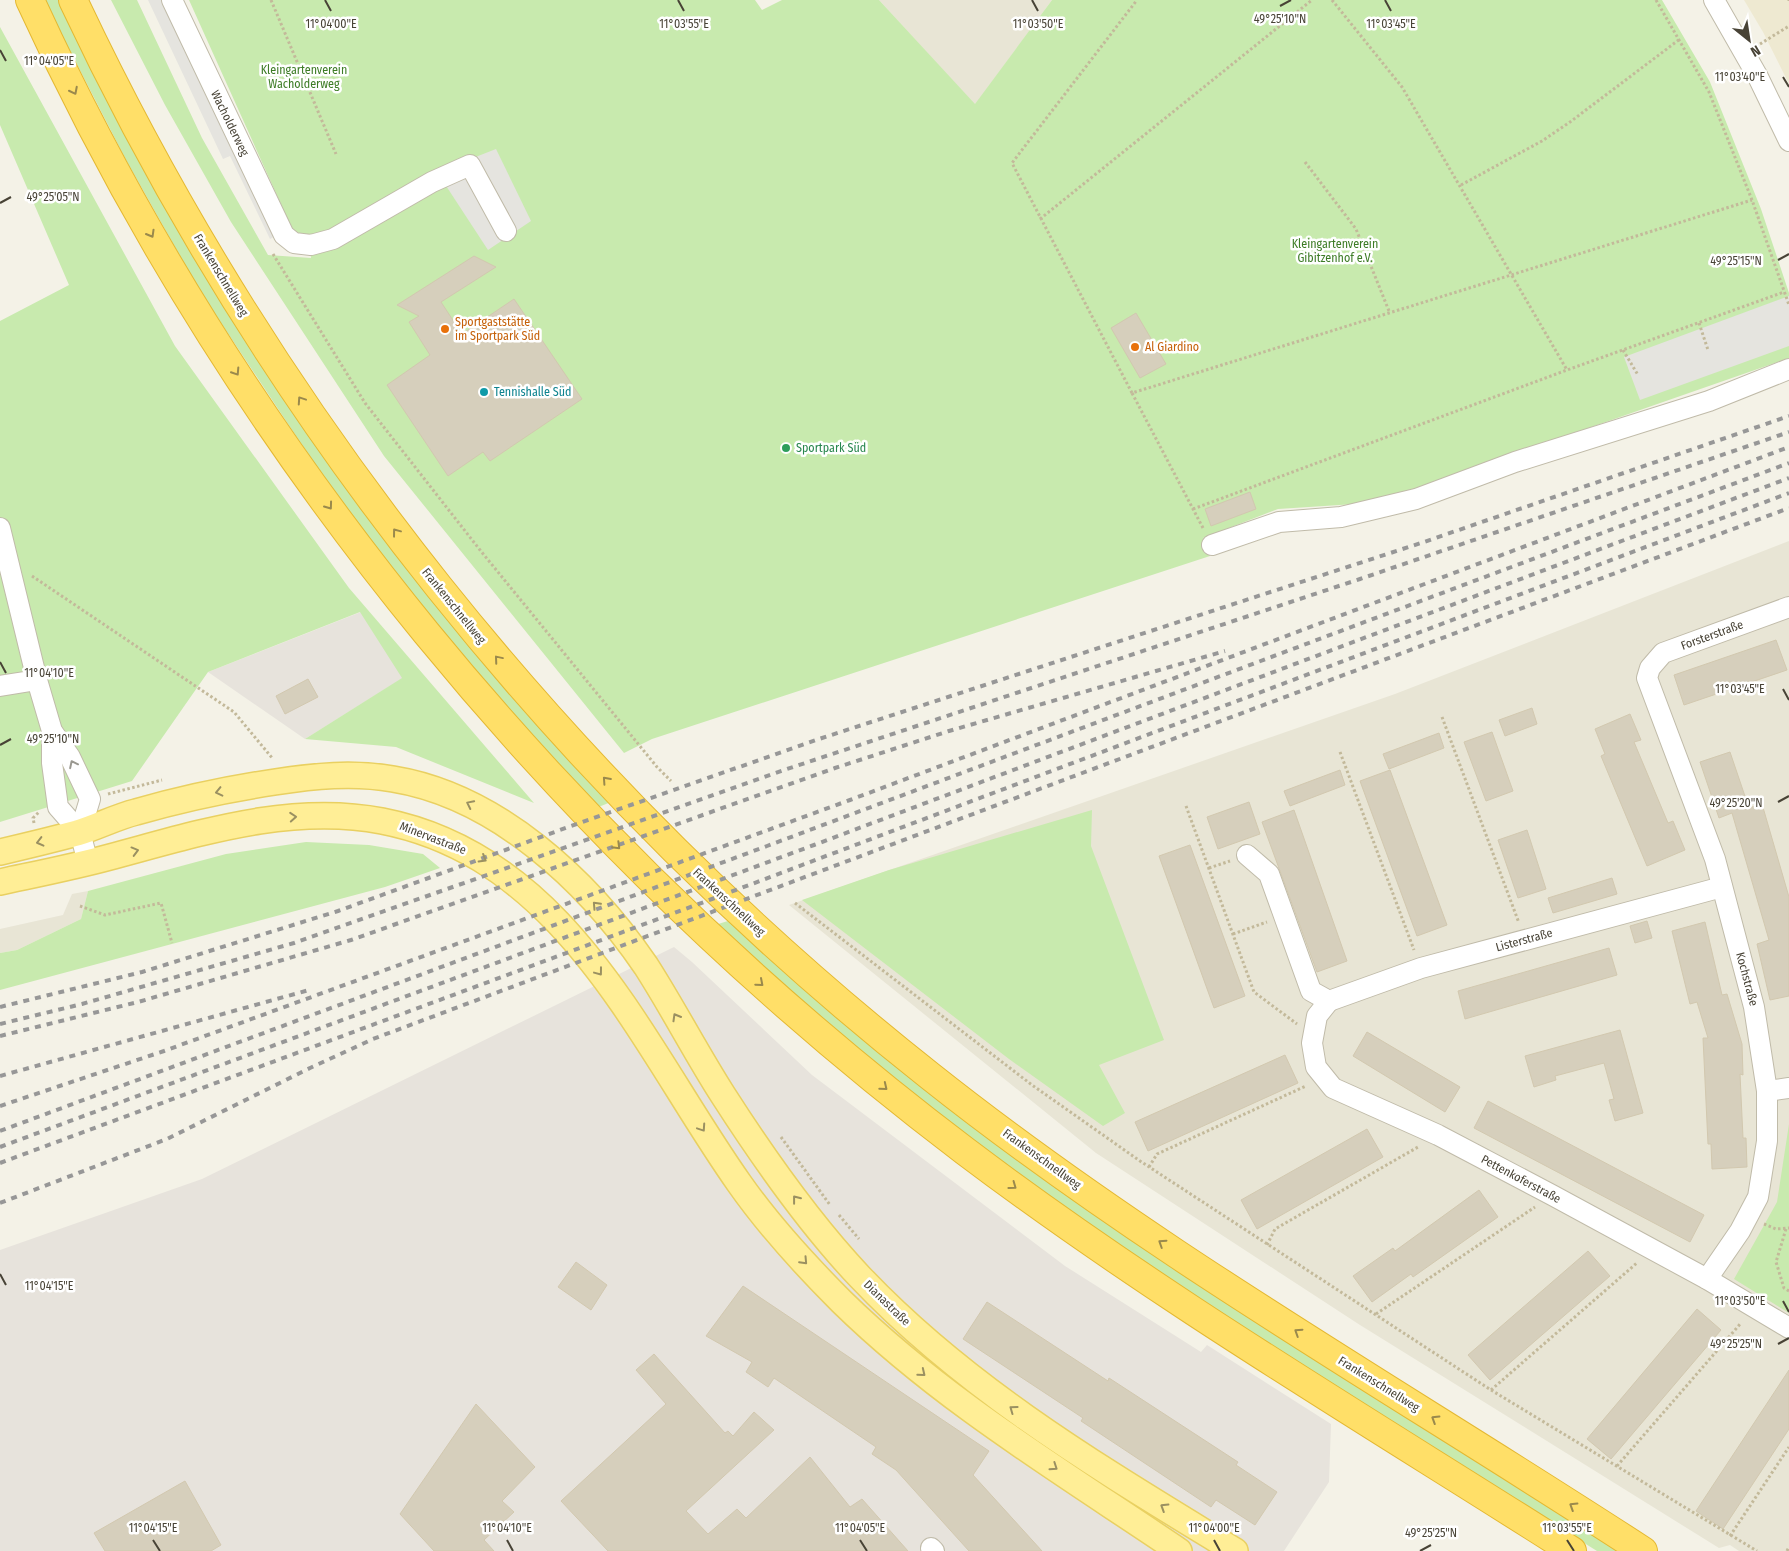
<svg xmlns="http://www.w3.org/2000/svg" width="1789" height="1551" viewBox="0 0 1789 1551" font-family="'Fira Sans Condensed',sans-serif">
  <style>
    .residential { fill: #e8e5d5 }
    .industrial { fill: #e7e3dc }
    .education { fill: #eee9d1 }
    .green { fill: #c8eaae }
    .parking { fill: #e5e4df }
    .building { fill: #d6cfbc; stroke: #d2c8af }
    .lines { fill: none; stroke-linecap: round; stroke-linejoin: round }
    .minor-casing { stroke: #c0bba9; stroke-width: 22 }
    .major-casing { stroke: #e9d061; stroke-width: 28 }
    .highway-casing { stroke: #e4b832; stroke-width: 30 }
    .path { stroke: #c3b99a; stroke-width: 3; stroke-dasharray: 2.5 2.5; stroke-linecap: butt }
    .minor { stroke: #fff; stroke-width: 20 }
    .major { stroke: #ffee96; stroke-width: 25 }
    .highway { stroke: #ffdf68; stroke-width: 28 }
    .rail { stroke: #979797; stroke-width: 4; stroke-dasharray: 6 6; stroke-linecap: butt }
    .oneway { stroke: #9a894c }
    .oneway2 { stroke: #9a9890 }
    .oneway3 { stroke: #9a9061 }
    .ticks { fill: none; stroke: #484336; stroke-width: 2 }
    .food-dot { fill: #e8710a; stroke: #fff; stroke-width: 2 }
    .culture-dot { fill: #0f9aa8; stroke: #fff; stroke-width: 2 }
    .leisure-dot { fill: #2e9e5b; stroke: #fff; stroke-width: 2 }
    .labels { text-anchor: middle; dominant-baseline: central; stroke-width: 5; stroke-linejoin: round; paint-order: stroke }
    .park-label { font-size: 12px; fill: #3d7c26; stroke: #fff }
    .street-label { font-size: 12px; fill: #484336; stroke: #fff }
    .food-label { font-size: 12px; fill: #c56008; stroke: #fff; text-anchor: start }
    .culture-label { font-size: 12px; fill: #0d838f; stroke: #fff; text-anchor: start }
    .leisure-label { font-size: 12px; fill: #27864d; stroke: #fff; text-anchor: start }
    .ticks-label { font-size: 12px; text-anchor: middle; fill: #484336; stroke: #fff; stroke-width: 5; stroke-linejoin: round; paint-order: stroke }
  </style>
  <rect width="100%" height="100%" fill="#f4f2e7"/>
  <g class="residential">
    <polygon points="879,0 1052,0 975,105"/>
    <polygon points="1789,541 1789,1551 1739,1551 1730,1545 1719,1548 1360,1325 1096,1153 789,905 1395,694"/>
    <polygon points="88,891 81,919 17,950 0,953 0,929 63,915 72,894"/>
  </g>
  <g class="industrial">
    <polygon points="361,612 403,678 305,739 208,672"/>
    <polygon points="674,947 692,962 812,1075 1065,1266 1201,1352 1207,1345 1331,1424 1329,1482 1284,1551 0,1551 0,1250 202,1179"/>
  </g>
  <polygon class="education" points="1744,0 1789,0 1789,84 1763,32"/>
  <g class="green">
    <polygon points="44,0 60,0 210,279 611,802 596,808 440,630 357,525 290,427 198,288 126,160"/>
    <polygon points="111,0 137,0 202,138 268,255 311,258 308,236 293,231 189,0 755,0 762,10 782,0 879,0 975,104 1052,0 1662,0 1710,82 1761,209 1789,293 1789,358 1411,490 1355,504 1278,509 1203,538 1210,556 652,739 624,753 384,456 231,222 165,105"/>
    <polygon points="0,27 175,346 349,588 534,803 396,747 305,739 402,678 360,612 208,672 132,781 0,822 0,321 69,285 0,125"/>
    <polygon points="1092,810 1091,846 1164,1040 1099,1065 1125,1113 1103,1126 1009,1059 802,900 889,870"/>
    <polygon points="306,842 369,845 423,854 440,868 385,887 0,990 0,953 17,950 81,919 88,891 226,854"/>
    <polygon points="731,920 834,1014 925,1086 1622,1551 1597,1551 1403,1430 1142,1261 1029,1182 918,1100 715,925"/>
    <polygon points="1789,1124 1789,1313 1734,1279 1777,1202"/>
  </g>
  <g class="parking">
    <polygon points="148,0 165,0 276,236 270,239 230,156 223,159"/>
    <polygon points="496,149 531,221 488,250 437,172"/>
    <polygon points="1789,296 1789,346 1640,400 1624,357"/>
  </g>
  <g class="building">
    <polygon points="474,256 496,267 441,302 462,334 514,299 582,399 490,461 483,452 448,476 387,385 430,355 409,322 419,316 397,305"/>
    <polygon points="1136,313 1166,364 1140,378 1111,328"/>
    <polygon points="1250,492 1256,509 1211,526 1205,509"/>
    <polygon points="1776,640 1787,670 1684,705 1674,675"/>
    <polygon points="308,679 318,697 285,714 276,696"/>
    <polygon points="1532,708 1537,724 1505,736 1499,720"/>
    <polygon points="1630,714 1641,740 1634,742 1668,823 1673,821 1685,850 1647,866 1601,756 1605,754 1595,729"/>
    <polygon points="1492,732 1513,791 1486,801 1464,742"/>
    <polygon points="1439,733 1444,748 1389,769 1383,754"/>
    <polygon points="1730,752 1749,808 1762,804 1789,897 1789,996 1770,1000 1757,944 1769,940 1732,813 1719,818 1700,762"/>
    <polygon points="1340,770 1345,785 1290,806 1284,791"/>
    <polygon points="1390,770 1447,925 1417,936 1360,781"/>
    <polygon points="1249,802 1260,834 1218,849 1207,817"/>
    <polygon points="1294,810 1347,961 1317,972 1262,822"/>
    <polygon points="1527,830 1546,889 1518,898 1498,840"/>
    <polygon points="1190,845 1245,996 1214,1008 1159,856"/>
    <polygon points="1612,878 1617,894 1553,913 1548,898"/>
    <polygon points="1647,921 1652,938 1635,943 1630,926"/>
    <polygon points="1705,922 1722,995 1727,994 1742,1044 1743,1075 1740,1074 1743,1138 1746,1138 1747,1167 1712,1169 1711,1144 1708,1144 1703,1038 1708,1038 1697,1002 1690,1004 1672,931"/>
    <polygon points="1609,948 1617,975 1465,1019 1458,991"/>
    <polygon points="1620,1030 1643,1113 1615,1121 1609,1100 1614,1099 1604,1063 1555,1076 1556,1080 1534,1087 1525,1056"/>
    <polygon points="1367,1032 1460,1087 1445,1112 1353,1056"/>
    <polygon points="1285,1055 1298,1083 1148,1151 1135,1122"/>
    <polygon points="1488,1101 1704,1215 1690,1242 1474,1128"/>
    <polygon points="1367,1129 1383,1157 1257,1229 1241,1200"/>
    <polygon points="1479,1190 1498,1217 1413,1277 1411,1274 1372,1302 1353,1276 1393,1248 1395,1251"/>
    <polygon points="1588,1251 1610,1276 1490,1380 1468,1355"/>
    <polygon points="576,1262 607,1285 591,1310 558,1287"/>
    <polygon points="743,1286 989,1451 973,1475 1042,1551 969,1551 896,1470 872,1454 876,1447 774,1378 768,1387 746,1372 752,1362 706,1336"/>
    <polygon points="987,1302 1108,1381 1109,1378 1238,1462 1236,1465 1277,1492 1255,1525 1216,1500 1211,1507 1081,1421 1083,1418 963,1339"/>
    <polygon points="1697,1309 1721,1330 1611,1459 1587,1439"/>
    <polygon points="654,1354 725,1433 728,1431 733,1436 754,1412 774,1430 686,1511 708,1534 737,1509 746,1518 810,1457 850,1507 862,1499 908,1551 608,1551 561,1501 666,1404 636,1370"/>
    <polygon points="1789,1370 1789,1429 1723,1529 1696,1511"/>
    <polygon points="476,1404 535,1467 502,1501 514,1512 484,1540 494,1551 434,1551 400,1514"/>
    <polygon points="185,1481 221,1545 211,1551 105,1551 94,1533"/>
  </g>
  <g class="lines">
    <defs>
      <g id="minor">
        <polyline points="172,0 284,235 294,243 311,245 333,239 432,182 470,165 506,231"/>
        <polyline points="1714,0 1758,77 1789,141"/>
        <polyline points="0,528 37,680 52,731 70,757 90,799 80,832"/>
        <polyline points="1212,545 1279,522 1341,517 1416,499 1515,462 1709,401 1789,369"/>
        <polyline points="0,686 37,680"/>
        <polyline points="52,731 52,763 58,807 80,832 88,863"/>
        <polyline points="1247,855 1269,874 1311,991 1329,1001"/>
        <polyline points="1329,1001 1317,1016 1312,1043 1316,1067 1333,1088 1438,1135 1552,1195 1707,1279 1789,1328"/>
        <polyline points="1329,1001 1421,968 1722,887"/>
        <polyline points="1767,1091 1789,1088"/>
        <polyline points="1707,1279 1740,1231 1758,1197 1767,1141 1767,1091 1754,1007 1715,859 1647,678 1650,668 1663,653 1789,607"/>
        <polyline points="931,1548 934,1551"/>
      </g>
      <g id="major">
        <path d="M0,852C26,846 51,840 77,833C97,827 116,817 136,812C181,799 228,789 275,782C314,776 353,772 393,779C497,796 588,881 646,966C673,1008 696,1053 723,1095C764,1159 808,1222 860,1277C968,1391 1103,1470 1235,1551"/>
        <path d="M0,882C37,874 73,867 110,857C197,834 290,803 382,821C567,857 641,1044 739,1183C769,1226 805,1265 842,1302C942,1400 1064,1473 1179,1551"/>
      </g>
      <g id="highway">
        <path d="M30,0C238,455 568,850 965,1151C1158,1297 1368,1421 1572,1551"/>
        <path d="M73,0C270,419 567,789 930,1076C1154,1254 1404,1395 1643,1551"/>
      </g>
    </defs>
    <use href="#minor" class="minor-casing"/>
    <use href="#major" class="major-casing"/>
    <use href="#highway" class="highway-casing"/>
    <g class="path">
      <polyline points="271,0 336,154"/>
      <polyline points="1332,0 1402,87 1567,370"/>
      <polyline points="1656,0 1709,92 1752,200 1789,305"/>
      <polyline points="1789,0 1789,1"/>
      <polyline points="1760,44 1789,26"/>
      <polyline points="1305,162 1356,229 1389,311"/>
      <polyline points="1461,185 1542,141 1570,122 1680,39"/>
      <polyline points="1040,219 1312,0"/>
      <polyline points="273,254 365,403 480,550 657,767 671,781"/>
      <polyline points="1699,323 1708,350"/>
      <polyline points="1623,350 1638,375"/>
      <polyline points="1132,393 1012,163 1137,0"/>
      <polyline points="1193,509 1567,370 1784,292"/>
      <polyline points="1203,528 1132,393 1752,200"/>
      <polyline points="32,576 234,712 273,759"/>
      <polyline points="1442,717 1519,923"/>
      <polyline points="1340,752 1414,950"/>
      <polyline points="108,794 162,780"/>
      <polyline points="1186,806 1254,992 1297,1024"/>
      <polyline points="34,823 33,818 39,812"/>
      <polyline points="1209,868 1230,861"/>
      <polyline points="795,903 1032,1085 1140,1161 1491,1390 1757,1551"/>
      <polyline points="80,906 105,915 161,903 172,943"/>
      <polyline points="1233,934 1267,922"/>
      <polyline points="781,1137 830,1205"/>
      <polyline points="1149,1167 1157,1154 1306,1086"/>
      <polyline points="839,1215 859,1239"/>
      <polyline points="1764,1224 1776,1229 1789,1228"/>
      <polyline points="1786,1229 1776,1262 1784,1288 1789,1291"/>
      <polyline points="1267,1245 1275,1229 1418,1147"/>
      <polyline points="1376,1314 1535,1207"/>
      <polyline points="1491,1390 1638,1262"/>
      <polyline points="1617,1466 1741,1323"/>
      <polyline points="1730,1536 1789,1447"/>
      <polyline points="1787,1551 1789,1547"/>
    </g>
    <use href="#minor" class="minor"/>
    <use href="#major" class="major"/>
    <use href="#highway" class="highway"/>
    <g class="rail">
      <polyline points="0,1007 142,972 338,911 571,826 819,739 1421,543 1789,416"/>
      <polyline points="0,1024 82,1004 294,943 787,769 1360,579 1789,432"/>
      <polyline points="0,1036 138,1002 351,940 835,768 949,731 1225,651"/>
      <polyline points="0,1076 309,990"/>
      <polyline points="0,1106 164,1051 850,800 1789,447"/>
      <polyline points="0,1131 767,846 1789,463"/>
      <polyline points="0,1147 814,845 1789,478"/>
      <polyline points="0,1163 712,899 1789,493"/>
      <polyline points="0,1203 167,1139 310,1068 373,1039 1789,508"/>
    </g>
  </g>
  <defs><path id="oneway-chevron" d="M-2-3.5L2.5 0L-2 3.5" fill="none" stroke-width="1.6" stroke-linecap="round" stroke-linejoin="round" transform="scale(1.25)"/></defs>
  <g class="oneway">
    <use href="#oneway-chevron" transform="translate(74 91) rotate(63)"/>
    <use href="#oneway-chevron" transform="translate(151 234) rotate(60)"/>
    <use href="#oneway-chevron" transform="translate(236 372) rotate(57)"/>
    <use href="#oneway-chevron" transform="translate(301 400) rotate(-124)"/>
    <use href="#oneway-chevron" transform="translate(329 506) rotate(54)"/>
    <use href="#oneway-chevron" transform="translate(396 532) rotate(-127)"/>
    <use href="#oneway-chevron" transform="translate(498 659) rotate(-130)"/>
    <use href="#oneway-chevron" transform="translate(606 780) rotate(-132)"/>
    <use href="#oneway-chevron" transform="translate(617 846) rotate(45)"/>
    <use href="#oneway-chevron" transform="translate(760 983) rotate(41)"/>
    <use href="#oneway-chevron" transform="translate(884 1087) rotate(39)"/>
    <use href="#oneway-chevron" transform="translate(1013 1186) rotate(36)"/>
    <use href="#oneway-chevron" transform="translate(1162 1243) rotate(-147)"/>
    <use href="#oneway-chevron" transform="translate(1298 1332) rotate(-147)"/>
    <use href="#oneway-chevron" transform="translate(1435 1419) rotate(-148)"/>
    <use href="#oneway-chevron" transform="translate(1573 1506) rotate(-148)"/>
  </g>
  <use class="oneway2" href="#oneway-chevron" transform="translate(73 764) rotate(-116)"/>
  <g class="oneway3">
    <use href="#oneway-chevron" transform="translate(219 792) rotate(167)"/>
    <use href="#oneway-chevron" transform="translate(470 804) rotate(-154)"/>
    <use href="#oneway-chevron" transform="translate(293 817) rotate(-4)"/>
    <use href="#oneway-chevron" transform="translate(40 842) rotate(166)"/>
    <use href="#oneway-chevron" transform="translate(135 851) rotate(-15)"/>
    <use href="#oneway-chevron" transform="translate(483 859) rotate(31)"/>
    <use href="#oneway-chevron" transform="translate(596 905) rotate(-133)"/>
    <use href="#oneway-chevron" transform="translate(599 972) rotate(53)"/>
    <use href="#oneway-chevron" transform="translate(676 1017) rotate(-120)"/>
    <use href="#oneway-chevron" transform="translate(702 1128) rotate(56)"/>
    <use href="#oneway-chevron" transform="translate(796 1199) rotate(-128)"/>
    <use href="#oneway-chevron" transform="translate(804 1261) rotate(47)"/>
    <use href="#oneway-chevron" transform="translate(922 1373) rotate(39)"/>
    <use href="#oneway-chevron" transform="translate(1013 1409) rotate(-144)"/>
    <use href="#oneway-chevron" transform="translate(1054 1467) rotate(34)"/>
    <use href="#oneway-chevron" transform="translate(1164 1507) rotate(-148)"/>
  </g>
  <path class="ticks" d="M325,0L331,11M678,0L684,11M1032,0L1038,11M1385,0L1391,11M1280,6L1291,0M0,50L6,61M1783,77L1789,87M0,203L11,197M1778,260L1789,254M0,662L6,673M1783,689L1789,700M0,745L11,739M1778,802L1789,796M0,1274L6,1285M1783,1301L1789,1312M1778,1344L1789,1338M153,1540L160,1551M507,1540L513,1551M860,1540L867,1551M1214,1540L1220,1551M1567,1540L1574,1551M1420,1551L1431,1545"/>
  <g class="food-dot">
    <circle cx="445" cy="329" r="5"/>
    <circle cx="1135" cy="347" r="5"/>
  </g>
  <circle class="culture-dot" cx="484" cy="392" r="5"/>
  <circle class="leisure-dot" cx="786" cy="448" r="5"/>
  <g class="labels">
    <g class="park-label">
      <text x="304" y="70">Kleingartenverein<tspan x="304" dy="14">Wacholderweg</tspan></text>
      <text x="1335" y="244">Kleingartenverein<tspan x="1335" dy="14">Gibitzenhof e.V.</tspan></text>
    </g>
    <g class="street-label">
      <text transform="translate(230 123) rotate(64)">Wacholderweg</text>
      <text transform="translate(221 275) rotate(59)">Frankenschnellweg</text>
      <text transform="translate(454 606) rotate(51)">Frankenschnellweg</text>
      <text transform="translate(1712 635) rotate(-20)">Forsterstraße</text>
      <text transform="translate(433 838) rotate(21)">Minervastraße</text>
      <text transform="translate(729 902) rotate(43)">Frankenschnellweg</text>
      <text transform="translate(1524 940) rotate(-15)">Listerstraße</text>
      <text transform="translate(1747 979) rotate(75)">Kochstraße</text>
      <text transform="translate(1042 1159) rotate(36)">Frankenschnellweg</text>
      <text transform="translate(1521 1179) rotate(28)">Pettenkoferstraße</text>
      <text transform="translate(887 1303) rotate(44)">Dianastraße</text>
      <text transform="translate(1379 1384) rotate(32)">Frankenschnellweg</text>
    </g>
    <g class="food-label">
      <text x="455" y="322">Sportgaststätte<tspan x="455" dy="14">im Sportpark Süd</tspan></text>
      <text x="1145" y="347">Al Giardino</text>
    </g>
    <g class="culture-label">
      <text x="494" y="392">Tennishalle Süd</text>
    </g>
    <g class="leisure-label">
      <text x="796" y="448">Sportpark Süd</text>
    </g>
  </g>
  <g class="ticks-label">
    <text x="1280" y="23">49°25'10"N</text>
    <text x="331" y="28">11°04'00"E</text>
    <text x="684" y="28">11°03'55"E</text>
    <text x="1038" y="28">11°03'50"E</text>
    <text x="1391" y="28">11°03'45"E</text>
    <text x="49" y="65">11°04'05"E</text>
    <text x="1740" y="81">11°03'40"E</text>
    <text x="53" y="201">49°25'05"N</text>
    <text x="1736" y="265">49°25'15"N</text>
    <text x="49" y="677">11°04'10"E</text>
    <text x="1740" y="693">11°03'45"E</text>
    <text x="53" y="743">49°25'10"N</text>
    <text x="1736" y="807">49°25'20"N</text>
    <text x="49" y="1290">11°04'15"E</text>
    <text x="1740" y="1305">11°03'50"E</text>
    <text x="1736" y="1348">49°25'25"N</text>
    <text x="153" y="1532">11°04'15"E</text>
    <text x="507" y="1532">11°04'10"E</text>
    <text x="860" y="1532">11°04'05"E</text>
    <text x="1214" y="1532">11°04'00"E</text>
    <text x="1567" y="1532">11°03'55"E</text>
    <text x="1431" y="1537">49°25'25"N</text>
  </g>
  <g transform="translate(1749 40) rotate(150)" stroke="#ffffff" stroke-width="4" paint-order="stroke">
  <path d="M0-4L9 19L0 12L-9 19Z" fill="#484336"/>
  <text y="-8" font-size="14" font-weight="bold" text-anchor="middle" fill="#484336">N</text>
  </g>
</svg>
